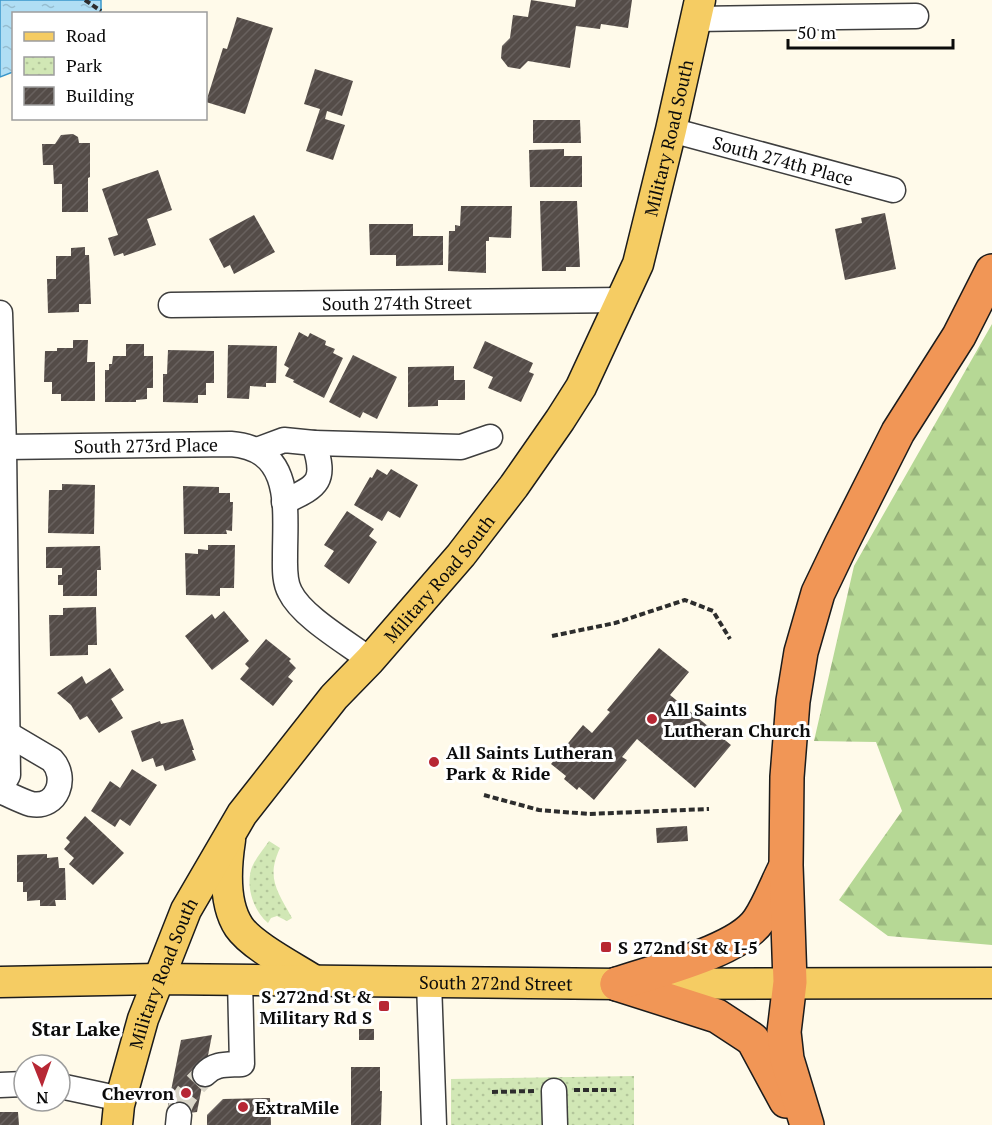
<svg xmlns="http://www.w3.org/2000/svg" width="992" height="1125" viewBox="0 0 992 1125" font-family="'PT Serif',serif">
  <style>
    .forest { fill: url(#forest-firs) }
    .park { fill: url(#park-dots) }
    .water { fill: url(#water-ripples); stroke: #3996ca; stroke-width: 1.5 }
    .building { fill: url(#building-hatch) }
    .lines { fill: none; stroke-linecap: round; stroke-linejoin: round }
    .minor-tunnel { stroke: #dad6c9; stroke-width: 24; stroke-dasharray: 24 12; stroke-linecap: butt }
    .minor-casing { stroke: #3e3e3e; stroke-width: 27 }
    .major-casing { stroke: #1c1c1c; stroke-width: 33 }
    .highway-casing { stroke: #1c1c1c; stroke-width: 36 }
    .path { stroke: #2d2d2d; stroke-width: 4; stroke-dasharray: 6 3; stroke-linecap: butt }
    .minor { stroke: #fff; stroke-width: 24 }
    .major { stroke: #f5cc63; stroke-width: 30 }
    .highway { stroke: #f19656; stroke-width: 33 }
    .poi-dot { fill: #b72734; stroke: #fff; stroke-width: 2 }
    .labels { text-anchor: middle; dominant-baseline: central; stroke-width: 6; stroke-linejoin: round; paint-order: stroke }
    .street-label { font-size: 18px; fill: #0b0b0b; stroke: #fff }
    .poi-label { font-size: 18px; font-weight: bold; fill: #0b0b0b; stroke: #fff; text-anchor: start }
    .neighbourhood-label { font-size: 20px; font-weight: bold; fill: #0b0b0b; stroke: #fff }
  </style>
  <defs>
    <pattern id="forest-firs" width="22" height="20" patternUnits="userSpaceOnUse" patternTransform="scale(1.5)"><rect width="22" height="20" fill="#b6d895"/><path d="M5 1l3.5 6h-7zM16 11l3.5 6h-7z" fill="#9bb87f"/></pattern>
    <pattern id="park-dots" width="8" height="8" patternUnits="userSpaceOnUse" patternTransform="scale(1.5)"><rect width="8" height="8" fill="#d1e7b5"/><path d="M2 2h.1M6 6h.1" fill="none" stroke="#b2c59a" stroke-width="1.8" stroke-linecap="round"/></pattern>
    <pattern id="water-ripples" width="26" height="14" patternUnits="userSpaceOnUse" patternTransform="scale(1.5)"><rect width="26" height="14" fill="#b0def4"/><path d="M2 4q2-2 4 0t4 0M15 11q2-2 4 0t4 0" fill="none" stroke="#96bdd0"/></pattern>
    <pattern id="building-hatch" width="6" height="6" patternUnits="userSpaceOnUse" patternTransform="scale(1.5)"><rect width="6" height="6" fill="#544c48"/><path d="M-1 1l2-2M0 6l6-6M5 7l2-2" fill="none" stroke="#68615e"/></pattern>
  </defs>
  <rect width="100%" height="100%" fill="#fffaea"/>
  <polygon class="forest" points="992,324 992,945 888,936 839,900 902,811 876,742 814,741 854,566"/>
  <g class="park">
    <path d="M269,841L280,848C266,878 277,891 292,918L287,921L277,916L271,918L268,923C254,911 246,889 251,870C254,860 263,850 269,841Z"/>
    <polygon points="634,1076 634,1125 451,1125 451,1079"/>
  </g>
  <polygon class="water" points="0,0 101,0 101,11 98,14 14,14 13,72 0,77"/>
  <g class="building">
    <polygon points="531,0 575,7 576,0 632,0 628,28 601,24 600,29 576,26 570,68 528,61 520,69 508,67 501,58 502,46 510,38 513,15 528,17"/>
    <polygon points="237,17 273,28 245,114 206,102 223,48 227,49"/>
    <polygon points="315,69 353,81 342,116 327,111 325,119 345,125 333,160 306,151 320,109 304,104"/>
    <polygon points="533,120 580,120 581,143 533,143"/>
    <polygon points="73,134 78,137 79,143 90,143 90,177 88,178 88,212 62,212 62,184 54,184 53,165 43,165 42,144 55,144 61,135"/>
    <polygon points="564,149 564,156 582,156 582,187 530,187 529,150"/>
    <polygon points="158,170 172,210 147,219 156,245 124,256 123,253 114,256 108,238 118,235 102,189"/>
    <polygon points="540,201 577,201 580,267 566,267 566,271 542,271"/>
    <polygon points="461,206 512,206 511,238 489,237 489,241 486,241 486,273 448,271 449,231 455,231 455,225 460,226"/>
    <polygon points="885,213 896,269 845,280 835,229 862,223 861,218"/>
    <polygon points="254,215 275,252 234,274 230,265 224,268 209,239"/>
    <polygon points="369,224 413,224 413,236 443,236 443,265 396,266 396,255 370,255"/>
    <polygon points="85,247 85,255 89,255 91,304 79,304 79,312 48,313 47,279 56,279 56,256 71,256 71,248"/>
    <polygon points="299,332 308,337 310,333 326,341 325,345 335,349 333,353 343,358 324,398 293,382 294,380 285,376 289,368 284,365"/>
    <polygon points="73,340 88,340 87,362 95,362 95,401 61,401 61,394 52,394 52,382 44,382 45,351 57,351 57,348 73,348"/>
    <polygon points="485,341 533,363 529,372 534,374 521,402 488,388 493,377 473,368"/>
    <polygon points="126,344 144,344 144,356 153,356 153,388 147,388 147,399 136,400 136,402 105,402 105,370 109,370 109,364 112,364 113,356 126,356"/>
    <polygon points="228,345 277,346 276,383 266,383 266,387 250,386 249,399 227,398"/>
    <polygon points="168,350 214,351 214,383 206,383 206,395 198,395 198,403 163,402 163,374 167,374"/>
    <polygon points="353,355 397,377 377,419 363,412 360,418 329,402"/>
    <polygon points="454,366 454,380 465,380 465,400 438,400 438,406 408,407 408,367"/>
    <polygon points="377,469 387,475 391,469 418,485 400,518 388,511 382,521 354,505 370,477 372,478"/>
    <polygon points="62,484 95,485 94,534 48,533 49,490 62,490"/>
    <polygon points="183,486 219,487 219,493 230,493 230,502 233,502 232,531 226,530 227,534 184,534"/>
    <polygon points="347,511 374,529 369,536 377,542 349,584 324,566 334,551 324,545"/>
    <polygon points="208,545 235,545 234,588 220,588 220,596 186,595 185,553 198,554 198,549 208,550"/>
    <polygon points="100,546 101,570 97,570 97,596 63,596 63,585 58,585 58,575 62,575 62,568 46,568 46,547"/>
    <polygon points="96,607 97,645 88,645 88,655 50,656 49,615 63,615 63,608"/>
    <polygon points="224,611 249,641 212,670 185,636 212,614 215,619"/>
    <polygon points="266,639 291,659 289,661 296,668 288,677 293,681 273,706 240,679 249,668 245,664"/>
    <polygon points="659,648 689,672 670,695 731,745 695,788 637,739 622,757 627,760 594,800 579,787 577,790 564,779 566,776 551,764 583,725 592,733 610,712 607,710"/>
    <polygon points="110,668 124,690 111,699 123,718 99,733 87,716 80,720 71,705 57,693 82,676 86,684"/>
    <polygon points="183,719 194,750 192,750 196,760 165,771 163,765 156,767 153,758 142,762 131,731 160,721 161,724"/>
    <polygon points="132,769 157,785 130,826 120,819 115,827 91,811 110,781 120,788"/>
    <polygon points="85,816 124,853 93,885 69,864 74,858 64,849 70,842 66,838"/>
    <polygon points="687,826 688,841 657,843 656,828"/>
    <polygon points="47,854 47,858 58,857 59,868 65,868 66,900 55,900 56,906 40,906 40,900 27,901 27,892 23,892 23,882 17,882 17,855"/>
    <rect x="359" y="1029" width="15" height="11"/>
    <polygon points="212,1035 197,1112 166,1116 181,1040"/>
    <polygon points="351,1067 380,1067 380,1091 382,1091 381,1125 351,1125"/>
    <polygon points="270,1098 271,1125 207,1125 207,1115 223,1099"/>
    <polygon points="0,1112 18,1112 19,1125 0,1125"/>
  </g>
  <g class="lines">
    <path class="minor-tunnel" d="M179,1115C179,1098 194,1086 205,1074"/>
    <defs>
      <g id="minor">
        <polyline points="695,19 916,16"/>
        <path id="s1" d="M671,130L893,190"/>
        <path id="s2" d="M171,305L623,300"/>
        <polyline points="0,313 4,447 8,775 0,789"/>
        <polyline points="314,443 461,447 490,437"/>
        <path id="s3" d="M4,447L231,444C294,449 285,509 285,556C285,568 284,581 290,592C302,617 348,643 370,660"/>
        <path d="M257,450L284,440L314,443C327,483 317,486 284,502"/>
        <path d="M0,791C10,795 21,801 31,804C58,809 68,777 52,760L8,734"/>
        <polyline points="429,982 434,1125"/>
        <path d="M205,1074C215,1063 227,1065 242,1064L240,980"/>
        <polyline points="0,1085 24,1084"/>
        <polyline points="60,1086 121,1099"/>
        <polyline points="554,1091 555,1125"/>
        <polyline points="178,1125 179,1115"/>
      </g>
      <g id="major">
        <path d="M230,840C226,866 223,903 239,927C252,946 295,968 315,981"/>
        <path id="s4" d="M0,982L158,979L617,984L992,983"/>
        <path id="s5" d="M117,1125L119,1105L143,1019L186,910L242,814L334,697L370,660L461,555L514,486L560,420L581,387L638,264L671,130L700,0"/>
      </g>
      <g id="highway">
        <polyline points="617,984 717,1016 749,1037 753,1040 786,1101"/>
        <path d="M617,984C654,971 738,952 759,920C769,905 776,886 784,870"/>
        <polyline points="807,1125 787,1059 784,1032 790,982 786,865 787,777 793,701 801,652 818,593 841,545 898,432 959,336 992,271"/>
      </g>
    </defs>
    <use href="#minor" class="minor-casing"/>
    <use href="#major" class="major-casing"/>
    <use href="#highway" class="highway-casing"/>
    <g class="path">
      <polyline points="85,0 101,11"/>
      <polyline points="552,636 615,623 685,600 713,611 730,639"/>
      <polyline points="484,795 539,810 589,814 709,809"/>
      <polyline points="574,1090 618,1090"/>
      <polyline points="492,1092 534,1091"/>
    </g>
    <use href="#minor" class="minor"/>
    <use href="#major" class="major"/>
    <use href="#highway" class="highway"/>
  </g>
  <g class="poi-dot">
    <circle cx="652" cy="719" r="6"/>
    <circle cx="434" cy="762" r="6"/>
    <rect x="600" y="941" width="12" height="12" rx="3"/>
    <rect x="378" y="1000" width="12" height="12" rx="3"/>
    <circle cx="186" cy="1093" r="6"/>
    <circle cx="243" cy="1107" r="6"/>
  </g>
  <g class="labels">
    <g class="street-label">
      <text stroke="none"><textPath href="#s5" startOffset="1149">Military Road South</textPath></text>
      <text stroke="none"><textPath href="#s1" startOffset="116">South 274th Place</textPath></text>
      <text stroke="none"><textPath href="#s2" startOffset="226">South 274th Street</textPath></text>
      <text stroke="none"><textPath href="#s3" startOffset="142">South 273rd Place</textPath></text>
      <text stroke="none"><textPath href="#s5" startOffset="645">Military Road South</textPath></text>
      <text stroke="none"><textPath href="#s5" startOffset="159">Military Road South</textPath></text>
      <text stroke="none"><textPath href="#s4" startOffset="496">South 272nd Street</textPath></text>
    </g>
    <g class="poi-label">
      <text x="664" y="709">All Saints<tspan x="664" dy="21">Lutheran Church</tspan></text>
      <text x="446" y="752">All Saints Lutheran<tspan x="446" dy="21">Park &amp; Ride</tspan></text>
      <text x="618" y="947">S 272nd St &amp; I-5</text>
      <text x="372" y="996" text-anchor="end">S 272nd St &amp;<tspan x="372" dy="21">Military Rd S</tspan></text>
      <text x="174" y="1093" text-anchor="end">Chevron</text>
      <text x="255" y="1107">ExtraMile</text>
    </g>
    <g class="neighbourhood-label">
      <text x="76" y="1028">Star Lake</text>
    </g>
  </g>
  <rect x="12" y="12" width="195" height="108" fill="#ffffff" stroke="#9d9d9d" stroke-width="1.5"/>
  <rect x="24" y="32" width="30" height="9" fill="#f5cc63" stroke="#9d9d9d" stroke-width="1.5"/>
  <text x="66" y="42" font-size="18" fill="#0b0b0b">Road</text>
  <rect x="24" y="57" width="30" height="18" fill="url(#park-dots)" stroke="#9d9d9d" stroke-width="1.5"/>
  <text x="66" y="72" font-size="18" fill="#0b0b0b">Park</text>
  <rect x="24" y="87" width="30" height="18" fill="url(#building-hatch)" stroke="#9d9d9d" stroke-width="1.5"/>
  <text x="66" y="102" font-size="18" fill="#0b0b0b">Building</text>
  <g transform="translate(42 1083) rotate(179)"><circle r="28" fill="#ffffff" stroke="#9d9d9d" stroke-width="1.5"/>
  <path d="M0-4.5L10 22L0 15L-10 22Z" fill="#b72734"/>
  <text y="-9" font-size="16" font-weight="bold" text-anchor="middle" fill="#0b0b0b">N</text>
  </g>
  <path d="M788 39v9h165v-9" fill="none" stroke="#0b0b0b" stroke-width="3"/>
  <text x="797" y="39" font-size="18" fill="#0b0b0b" stroke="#ffffff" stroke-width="4.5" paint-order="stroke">50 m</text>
</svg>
